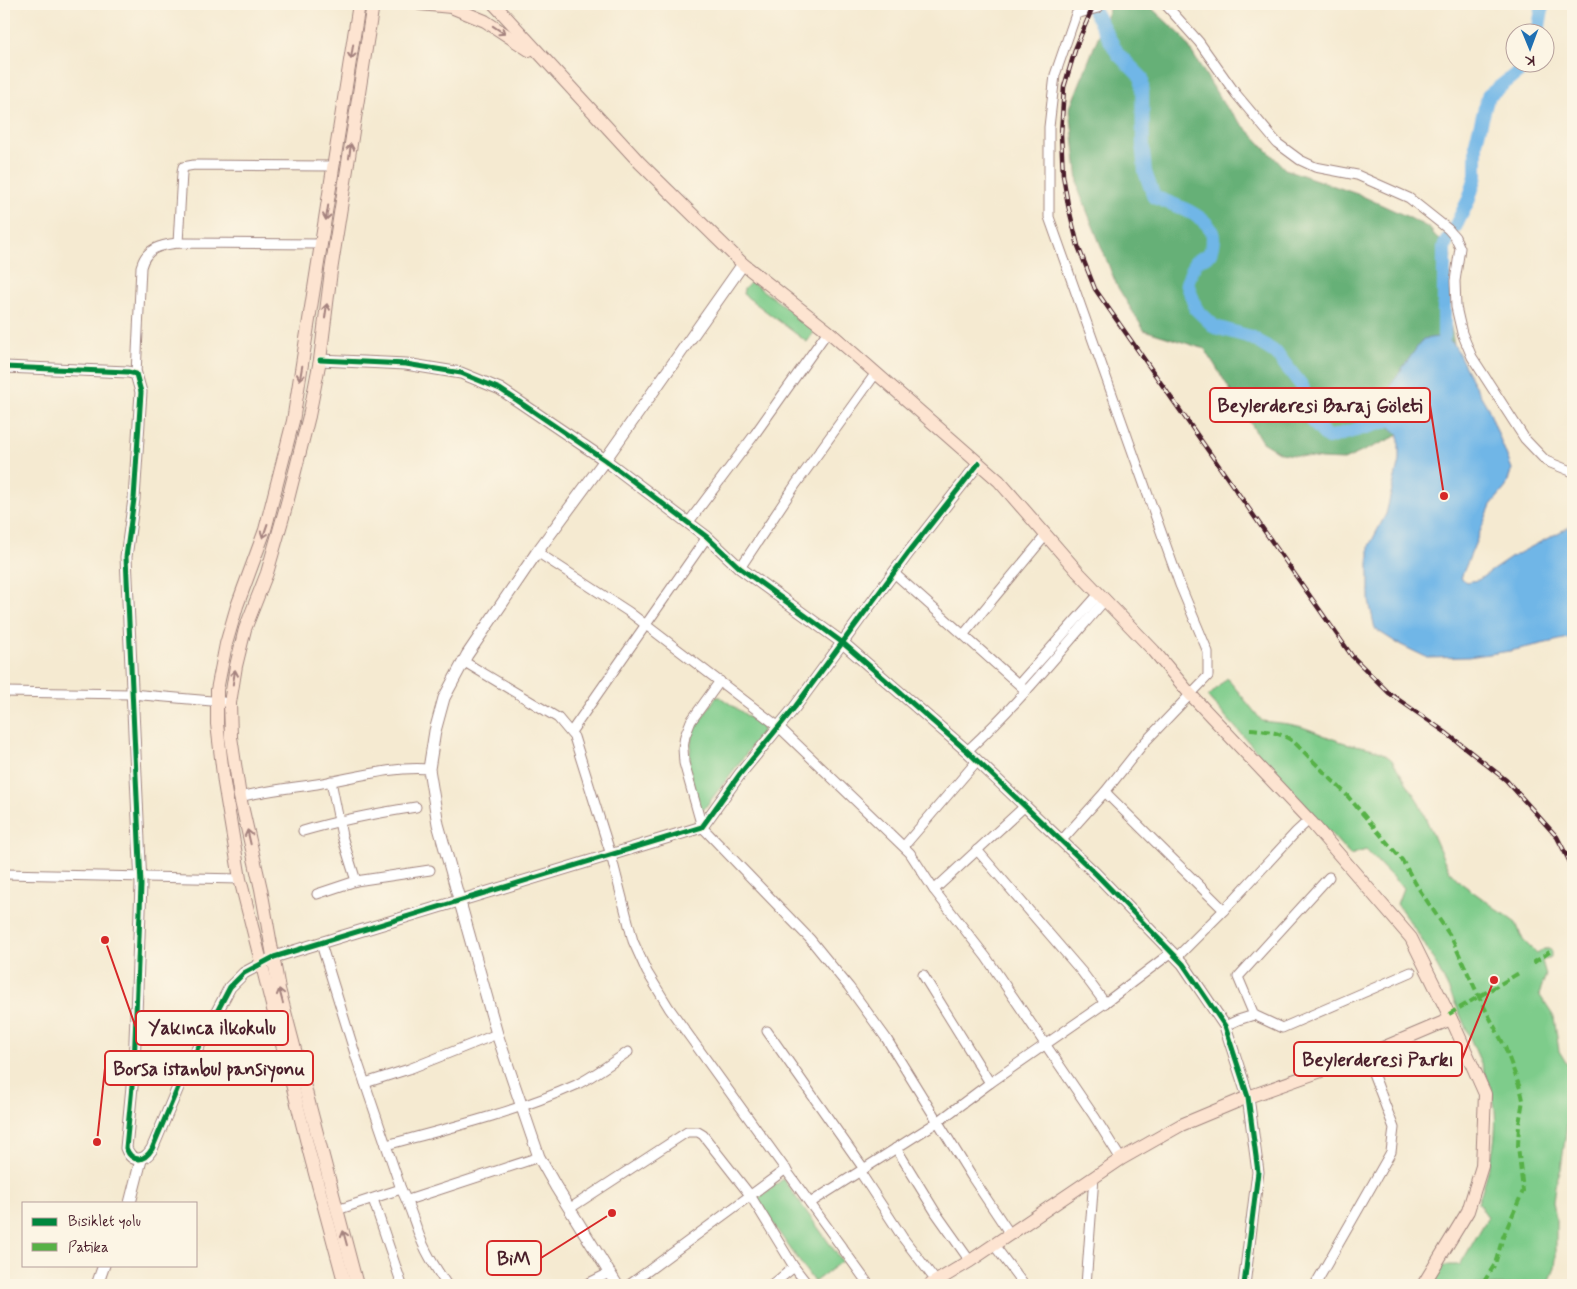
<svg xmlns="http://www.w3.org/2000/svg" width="1577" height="1289" viewBox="0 0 1577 1289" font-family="Mynerve,sans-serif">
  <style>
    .green { fill: #7ecc8b; stroke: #64765b }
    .forest { fill: #66b077; stroke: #586851 }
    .water { fill: #70b6e7; stroke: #5d6a89 }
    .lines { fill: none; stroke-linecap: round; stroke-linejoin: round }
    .river { stroke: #70b6e7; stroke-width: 14 }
    .minor-casing { stroke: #a0847e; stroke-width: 11 }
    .tertiary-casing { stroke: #a0847e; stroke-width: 13 }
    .secondary-casing { stroke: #a0847e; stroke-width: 14 }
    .minor { stroke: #fff; stroke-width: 9 }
    .tertiary { stroke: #fff; stroke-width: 11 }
    .secondary { stroke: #fde4d1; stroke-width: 12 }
    .rail-casing { stroke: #4a1f2b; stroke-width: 4.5 }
    .rail { stroke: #fcf5e5; stroke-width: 2.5; stroke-dasharray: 8; stroke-linecap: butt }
    .quiet { stroke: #57b146; stroke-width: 4; stroke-dasharray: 8 4; stroke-linecap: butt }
    .cycleway-casing { stroke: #fcf5e5; stroke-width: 8 }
    .cycleway { stroke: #00873e; stroke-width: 5 }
    .oneway { stroke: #a4827e }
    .leader { fill: none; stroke: #d62828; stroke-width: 2 }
    .callout-dot { fill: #d62828; stroke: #fcf5e5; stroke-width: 2 }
    .callout { fill: #fcf5e5; stroke: #d62828; stroke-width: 2 }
    .callout-label { font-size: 19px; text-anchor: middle; font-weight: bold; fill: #4a1f2b }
  </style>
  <rect width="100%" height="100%" fill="#fcf5e5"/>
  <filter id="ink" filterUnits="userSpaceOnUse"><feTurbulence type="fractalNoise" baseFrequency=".02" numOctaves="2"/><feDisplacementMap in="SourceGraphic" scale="10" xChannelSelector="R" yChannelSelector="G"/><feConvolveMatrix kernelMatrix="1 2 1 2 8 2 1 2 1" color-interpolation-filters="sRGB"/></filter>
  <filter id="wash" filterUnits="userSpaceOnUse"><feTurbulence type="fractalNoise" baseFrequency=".0096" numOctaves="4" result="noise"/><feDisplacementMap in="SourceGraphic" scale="20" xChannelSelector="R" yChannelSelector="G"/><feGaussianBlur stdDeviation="1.12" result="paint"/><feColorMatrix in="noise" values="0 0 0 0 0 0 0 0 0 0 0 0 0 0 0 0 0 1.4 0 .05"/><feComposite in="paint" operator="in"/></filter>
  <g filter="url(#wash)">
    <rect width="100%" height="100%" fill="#f5ead1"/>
    <g class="green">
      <polygon points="751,282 816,329 807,342 743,294 744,289"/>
      <path d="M1227,678L1262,721C1276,723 1291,723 1305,728C1317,732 1329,738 1342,742C1362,748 1375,745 1392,760L1418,801L1448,869L1461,883L1516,923L1523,940L1537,954L1544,949H1551V957L1542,961L1546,975L1539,994L1554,1017L1559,1051L1573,1074V1110L1567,1124L1561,1169L1555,1185L1553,1202L1556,1219V1258L1555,1268L1548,1285H1432L1443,1265H1460L1488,1217L1478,1203C1488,1172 1498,1143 1495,1110C1493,1087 1482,1066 1473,1045C1452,994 1431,948 1397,904L1403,888L1366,850L1350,855L1208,697Z"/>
      <polygon points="716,697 720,697 762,726 762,733 704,809 698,810 689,765 692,733"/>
      <polygon points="783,1179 842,1261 814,1282 756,1200"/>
    </g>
    <polygon class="forest" points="1111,4 1148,5 1182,36 1224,105 1285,169 1360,195 1406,216 1429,228 1451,255 1446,300 1454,344 1444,336 1399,435 1344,460 1321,459 1280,453 1262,442 1205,349 1144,330 1117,286 1079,191 1070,108"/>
    <polygon class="water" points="1444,336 1454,344 1471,379 1488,408 1512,469 1506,487 1491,505 1461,578 1466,582 1478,580 1512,557 1573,525 1573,637 1510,651 1468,657 1428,658 1397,643 1375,629 1369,601 1369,546 1386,514 1399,461 1399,435 1384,422 1391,384 1423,339"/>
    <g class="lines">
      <g class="river">
        <path d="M1090,4L1118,54L1142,78L1143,152L1145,172L1154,197C1171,204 1213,216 1213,238C1213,243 1211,249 1210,254L1195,262L1187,283L1196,309L1215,327L1251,337L1276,353L1302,386L1312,421L1328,438L1384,422"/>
        <polyline points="1538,32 1543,4"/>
        <polyline points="1455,227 1469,199 1476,176 1476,142 1488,96 1525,67 1527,62"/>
        <polyline points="1444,336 1444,247 1448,239"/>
      </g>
    </g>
  </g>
  <g filter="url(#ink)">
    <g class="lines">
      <defs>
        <g id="minor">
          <polyline points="1165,4 1199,42 1236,94 1277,143 1300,160 1315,167 1357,175 1409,198 1448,229 1455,237 1460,248 1455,281 1456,307 1462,333 1472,357 1525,439 1546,461 1573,472"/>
          <polyline points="178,243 182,173 183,167 194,165 334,166"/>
          <path d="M136,374L141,267C146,248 160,245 178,243L322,244"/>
          <polyline points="688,523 755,434 828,331"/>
          <polyline points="537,552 629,612 779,727 910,853 934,890 986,957 1094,1116 1121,1159"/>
          <polyline points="740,568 796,484 876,373"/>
          <polyline points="894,573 1026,691"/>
          <polyline points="964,634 1046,535"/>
          <polyline points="463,661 558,718 574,737 611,855 633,941 647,972 669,1008 869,1285"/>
          <polyline points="720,681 691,721 685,736 683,748 684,763 702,827 810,939 849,987 886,1038 972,1177 1010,1234"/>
          <polyline points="1019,684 1099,594"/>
          <polyline points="4,692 131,694 223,702"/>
          <polyline points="571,732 707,537"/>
          <path d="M967,751C1017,705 1060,652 1105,600"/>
          <polyline points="331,781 342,836 356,881"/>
          <polyline points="1105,792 1224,910"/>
          <path d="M240,797C267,790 290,788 317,784C354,778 391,766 429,769"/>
          <path d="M303,831C340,820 377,813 416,807"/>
          <polyline points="1062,840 1105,792 1143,744 1208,676 1208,652 1180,585 1049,217 1049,127 1055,75 1076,14 1098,8 1101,4"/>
          <polyline points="904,846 977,761"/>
          <polyline points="977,850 1082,972 1105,1003"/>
          <polyline points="4,874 240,879"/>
          <polyline points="1329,877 1238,977 1254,1015 1282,1028 1411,972"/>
          <polyline points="934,890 1025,806"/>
          <polyline points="317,894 356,881 430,870"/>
          <path d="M321,944L357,1060L401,1189C408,1202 412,1215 417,1229C424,1250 435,1267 447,1285"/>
          <polyline points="1177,957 1224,910 1296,832 1309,820"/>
          <polyline points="923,975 990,1083"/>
          <polyline points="1225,1026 1238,1020 1254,1015"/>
          <polyline points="767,1031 864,1169"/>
          <polyline points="365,1083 409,1069 497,1034"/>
          <path d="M386,1145C450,1128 516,1112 576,1085C594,1076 611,1063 628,1052"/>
          <polyline points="896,1148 936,1213 970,1261"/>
          <polyline points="860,1172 903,1238 936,1281"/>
          <polyline points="373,1199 402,1285"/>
          <polyline points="408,1200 539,1157"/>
          <polyline points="810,1203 939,1121 990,1083 1105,1003 1172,952"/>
          <polyline points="569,1209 687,1132 698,1132 703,1135 750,1195 794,1267 808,1285"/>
          <polyline points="337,1210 401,1189"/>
          <polyline points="994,1245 1024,1285"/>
          <polyline points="585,1285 609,1273"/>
          <polyline points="629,1285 786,1169"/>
          <polyline points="772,1285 794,1267"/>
          <polyline points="1086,1285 1094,1177"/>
          <polyline points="1315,1285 1391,1152 1394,1128 1366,1055"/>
        </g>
        <g id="tertiary">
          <polyline points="320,360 406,364 461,373 500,389 518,401 605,460 707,537 740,568 843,643 967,751 1096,874 1183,964 1225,1026 1248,1097 1258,1172 1244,1285"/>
          <path d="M4,367L128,372L136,374L141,392L134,499L126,557L141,885L134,1066L126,1148C132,1163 144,1162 152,1149L182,1078L230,987L244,973L274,957L702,827L740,774L795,707L909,552L979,463"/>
          <polyline points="130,1203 141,1160"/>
          <polyline points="97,1285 104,1265"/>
          <polyline points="617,1285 556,1187 539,1157 497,1034 438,824 429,769 435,731 444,698 467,655 537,552 605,460 743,264"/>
        </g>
        <g id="secondary">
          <polyline points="420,4 451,7 485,21 529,50"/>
          <polyline points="494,4 640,163 743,264 828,331 999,481 1078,572 1154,651 1190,694 1311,822 1411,938 1455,1027 1485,1094 1482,1166 1468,1211 1423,1285"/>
          <polyline points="345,1285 310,1155 240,879 224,783 217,724 217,690 226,644 237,606 265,530 293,421 359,4"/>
          <polyline points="357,1285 279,989 261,889 240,797 231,737 230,703 236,666 245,629 267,573 287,503 309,416 320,360 331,271 373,4"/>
          <polyline points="930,1285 970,1261 1121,1159 1181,1125 1248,1097 1366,1055 1451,1019"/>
        </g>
      </defs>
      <use href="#minor" class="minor-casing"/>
      <use href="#tertiary" class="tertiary-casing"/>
      <use href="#secondary" class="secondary-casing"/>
      <use href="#minor" class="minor"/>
      <use href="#tertiary" class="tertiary"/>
      <use href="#secondary" class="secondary"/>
      <defs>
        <polyline id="rail" points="1094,4 1076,47 1064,87 1061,134 1063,175 1068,205 1078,246 1095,289 1352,656 1389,693 1445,732 1506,780 1557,837 1573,868"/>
      </defs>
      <use href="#rail" class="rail-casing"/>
      <use href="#rail" class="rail"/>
      <g class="quiet">
        <path d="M1250,729C1266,730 1283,733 1295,743L1344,792L1402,860L1417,886L1451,937L1479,997L1505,1047L1521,1091L1523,1100L1519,1124L1518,1146L1523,1191L1503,1237L1495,1264L1482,1285"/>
        <polyline points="1533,963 1551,951"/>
        <polyline points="1449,1014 1519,973"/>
      </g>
      <defs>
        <g id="cycleway">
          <polyline points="320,360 406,364 461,373 500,389 518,401 605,460 707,537 740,568 843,643 967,751 1096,874 1183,964 1225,1026 1248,1097 1258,1172 1244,1285"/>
          <path d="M4,367L128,372L136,374L141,392L134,499L126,557L141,885L134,1066L126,1148C132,1163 144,1162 152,1149L182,1078L230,987L244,973L274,957L702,827L740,774L795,707L909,552L979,463"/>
        </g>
      </defs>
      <use href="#cycleway" class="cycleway-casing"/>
      <use href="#cycleway" class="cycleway"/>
    </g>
    <defs><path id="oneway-shaft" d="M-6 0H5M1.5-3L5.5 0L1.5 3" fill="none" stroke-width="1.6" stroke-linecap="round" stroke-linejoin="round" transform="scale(1.25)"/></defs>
    <g class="oneway">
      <use href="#oneway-shaft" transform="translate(499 30) rotate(34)"/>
      <use href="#oneway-shaft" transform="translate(352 52) rotate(99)"/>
      <use href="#oneway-shaft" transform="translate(350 151) rotate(-82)"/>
      <use href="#oneway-shaft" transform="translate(327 213) rotate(99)"/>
      <use href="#oneway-shaft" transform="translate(326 311) rotate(-82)"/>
      <use href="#oneway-shaft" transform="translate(301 373) rotate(100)"/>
      <use href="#oneway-shaft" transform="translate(265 531) rotate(109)"/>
      <use href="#oneway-shaft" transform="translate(234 677) rotate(-81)"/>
      <use href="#oneway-shaft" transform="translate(249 837) rotate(-103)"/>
      <use href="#oneway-shaft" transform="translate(281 996) rotate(-105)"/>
      <use href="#oneway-shaft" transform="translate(345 1238) rotate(-105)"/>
    </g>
  </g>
  <path class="leader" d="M1444 496L1430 405M105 940L136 1028M1494 980L1462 1059M97 1142L105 1068M612 1213L541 1258"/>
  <g class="callout-dot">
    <circle cx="1444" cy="496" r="5"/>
    <circle cx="105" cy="940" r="5"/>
    <circle cx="1494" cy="980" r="5"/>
    <circle cx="97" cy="1142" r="5"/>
    <circle cx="612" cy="1213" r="5"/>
  </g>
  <g class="callout">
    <rect x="1210" y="388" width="220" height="34" rx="5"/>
    <rect x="136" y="1011" width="152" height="34" rx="5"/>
    <rect x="1294" y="1042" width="168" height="34" rx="5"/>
    <rect x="105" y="1051" width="208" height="34" rx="5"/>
    <rect x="487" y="1241" width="54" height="34" rx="5"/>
  </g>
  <g class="callout-label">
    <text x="1320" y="412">Beylerderesi Baraj Göleti</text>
    <text x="212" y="1034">Yakınca ilkokulu</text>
    <text x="1378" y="1066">Beylerderesi Parkı</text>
    <text x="209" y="1075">Borsa istanbul pansiyonu</text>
    <text x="514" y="1265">BiM</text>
  </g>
  <rect width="1577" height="1289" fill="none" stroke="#fcf5e5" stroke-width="20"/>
  <rect x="22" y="1202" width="175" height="65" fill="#fcf5e5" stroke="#b59f9b"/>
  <rect x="32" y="1218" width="25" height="8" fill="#00873e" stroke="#b59f9b"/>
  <text x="68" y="1226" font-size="15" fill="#4a1f2b">Bisiklet yolu</text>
  <rect x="32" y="1243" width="25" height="8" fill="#57b146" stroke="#b59f9b"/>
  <text x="68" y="1252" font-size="15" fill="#4a1f2b">Patika</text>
  <g transform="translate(1530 48) rotate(179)"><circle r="24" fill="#fcf5e5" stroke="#b59f9b"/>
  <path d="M0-4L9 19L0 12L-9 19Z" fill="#1f6fb2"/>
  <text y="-8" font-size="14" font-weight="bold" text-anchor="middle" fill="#4a1f2b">K</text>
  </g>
</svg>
